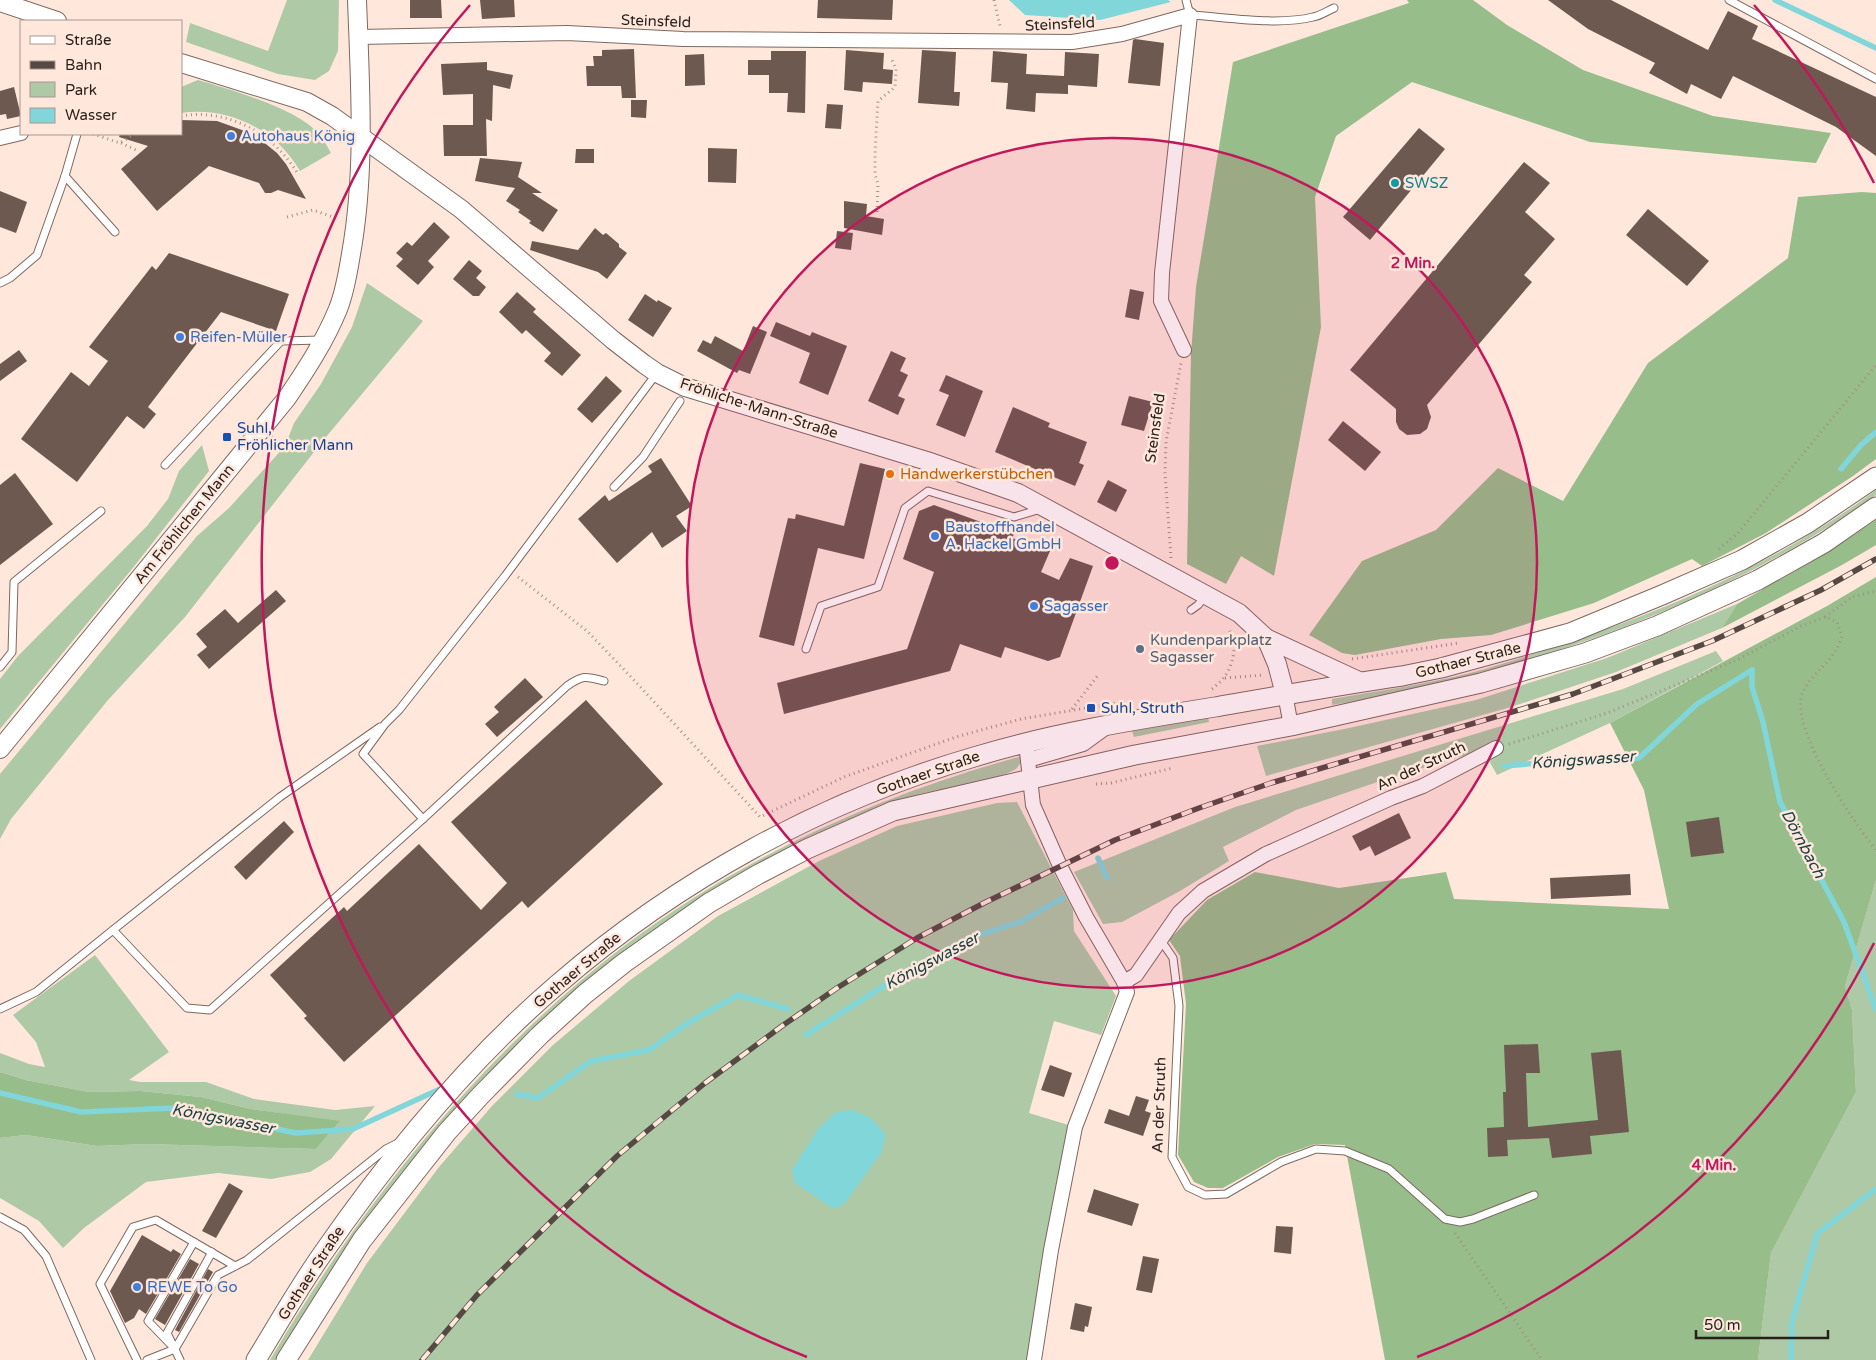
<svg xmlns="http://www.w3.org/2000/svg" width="1876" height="1360" viewBox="0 0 1876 1360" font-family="'Varela Round',sans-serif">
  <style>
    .green { fill: #aec9a6 }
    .forest { fill: #96bd8a }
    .water { fill: #81d6da }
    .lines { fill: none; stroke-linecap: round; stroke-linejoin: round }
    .stream { stroke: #81d6da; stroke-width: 5.5 }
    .building { fill: #6d5950 }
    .service-casing { stroke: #7e6960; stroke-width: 9 }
    .minor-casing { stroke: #7e6960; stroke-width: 16 }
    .tertiary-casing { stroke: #7e6960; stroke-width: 20 }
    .secondary-casing { stroke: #7e6960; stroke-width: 21 }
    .path { stroke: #a29189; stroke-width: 3; stroke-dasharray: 1 4; stroke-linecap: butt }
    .service { stroke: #fff; stroke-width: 7 }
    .minor { stroke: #fff; stroke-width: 14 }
    .tertiary { stroke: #fff; stroke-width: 18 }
    .secondary { stroke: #fff; stroke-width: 19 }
    .rail-casing { stroke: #564944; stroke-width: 5.5 }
    .rail { stroke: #ffe7dc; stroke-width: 4; stroke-dasharray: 11; stroke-linecap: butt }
    .ring { fill: none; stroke: #c2185b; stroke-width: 2.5 }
    .shop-dot { fill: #3f7fe0; stroke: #ffe7dc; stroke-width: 2 }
    .culture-dot { fill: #0f9aa8; stroke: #ffe7dc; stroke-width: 2 }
    .transit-dot { fill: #1a4fb4; stroke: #ffe7dc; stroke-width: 2 }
    .food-dot { fill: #e8710a; stroke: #ffe7dc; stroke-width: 2 }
    .service-dot { fill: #5c6f8a; stroke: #ffe7dc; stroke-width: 2 }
    .labels { text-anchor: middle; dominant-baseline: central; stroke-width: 5; stroke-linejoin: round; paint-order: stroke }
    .street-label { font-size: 15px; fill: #281f1b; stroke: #ffe7dc }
    .shop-label { font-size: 15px; fill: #366cbe; stroke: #ffe7dc; text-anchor: start }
    .culture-label { font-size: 15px; fill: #0d838f; stroke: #ffe7dc; text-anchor: start }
    .transit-label { font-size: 15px; fill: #164399; stroke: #ffe7dc; text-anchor: start }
    .food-label { font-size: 15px; fill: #c56008; stroke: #ffe7dc; text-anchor: start }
    .service-label { font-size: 15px; fill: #4e5e75; stroke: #ffe7dc; text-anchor: start }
    .water-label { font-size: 16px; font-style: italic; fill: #1a4244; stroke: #ffe7dc }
    .centre { fill: #c2185b; stroke: #ffe7dc; stroke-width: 2.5 }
    .ring-label { font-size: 15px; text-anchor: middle; font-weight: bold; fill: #c2185b; stroke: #ffe7dc; stroke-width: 5; stroke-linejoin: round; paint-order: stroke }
  </style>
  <rect width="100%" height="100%" fill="#ffe7dc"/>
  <g class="green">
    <polygon points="287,0 339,0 338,51 329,71 315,80 278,74 186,42 190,23 268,51"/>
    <path d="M198,80C230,89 293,108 315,130C322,137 326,144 331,153L300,171C277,130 228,106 181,113V87Z"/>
    <polygon points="367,283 423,321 321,443 185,617 108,700 11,819 0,839 0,774 197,536 229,508 285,446 294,423 321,384 352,327"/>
    <polygon points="202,445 209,471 132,569 0,729 0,679 18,656 147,526 168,499 179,471"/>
    <path d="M1876,490V495L1871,499C1768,570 1656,620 1537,657C1516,664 1494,672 1473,677C1426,689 1379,697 1332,705V699C1378,691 1425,684 1470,673C1504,664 1538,652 1572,641C1679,605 1785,558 1876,490Z"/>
    <polygon points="1737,604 1722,628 1616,672 1511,707 1266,776 1257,746 1349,728 1476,700 1607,658"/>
    <polygon points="1716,651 1723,661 1610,723 1497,775 1483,750 1389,778 1296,810 1223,847 1229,861 1180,891 1122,922 1103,924 1074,872 1235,807 1623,689"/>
    <polygon points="1208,717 1209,722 1134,737 1132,731"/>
    <path d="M1022,756L1023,760L1016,769L1006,774L984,781L923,793L884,805L811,837L606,967L329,1274L275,1360H270C360,1206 481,1055 624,946C743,856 879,795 1022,756Z"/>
    <polygon points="1017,802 1073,910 1074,931 1116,996 1101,1035 1054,1021 1029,1113 1075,1127 1034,1360 308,1360 367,1263 439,1167 492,1106 553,1045 629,981 718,916 819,861 897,826 997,803"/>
    <polygon points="1876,880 1876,1360 1758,1360 1771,1253 1856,1092 1852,1010 1845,986"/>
    <polygon points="95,955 169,1052 129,1080 140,1082 206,1082 254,1099 335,1110 375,1106 331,1159 310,1172 271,1179 218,1173 146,1182 84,1228 63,1248 39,1221 0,1198 0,1138 26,1135 97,1146 147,1144 316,1149 339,1122 251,1109 201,1097 140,1091 89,1092 26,1080 0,1072 0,1053 29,1064 45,1067 36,1042 13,1015"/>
  </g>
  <g class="forest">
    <polygon points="1407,0 1473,0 1507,25 1583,70 1713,116 1831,133 1816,163 1590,142 1412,82 1336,136 1315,197 1321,327 1274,576 1241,556 1226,584 1187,564 1191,354 1196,287 1233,62 1409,3"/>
    <polygon points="1862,192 1876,193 1876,459 1853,476 1766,533 1702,566 1692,559 1594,603 1491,635 1441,639 1355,655 1342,653 1309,635 1362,561 1436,530 1498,468 1563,501 1648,363 1788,258 1798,197"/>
    <polygon points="1876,520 1876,545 1842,565 1722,628 1737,604 1830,551"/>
    <polygon points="1876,577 1876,880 1845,986 1852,1010 1856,1092 1771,1253 1758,1360 1385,1360 1345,1145 1315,1144 1278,1157 1223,1188 1208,1188 1194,1182 1178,1155 1186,1004 1180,956 1169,940 1207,900 1255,872 1339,888 1446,872 1454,899 1669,909 1644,790 1610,723 1827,606"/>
    <polygon points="0,1072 26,1080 89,1092 140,1091 201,1097 251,1109 340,1121 316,1149 147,1144 97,1146 26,1135 0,1138"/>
  </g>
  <g class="water">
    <polygon points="1009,0 1168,0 1171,2 1100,20 1025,15"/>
    <polygon points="852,1110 871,1118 886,1135 881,1153 845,1203 834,1209 795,1183 792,1170 818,1129 836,1112"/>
  </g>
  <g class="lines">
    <g class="stream">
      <polyline points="1775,0 1876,48"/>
      <polyline points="1841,469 1861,445 1876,432"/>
      <polyline points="1752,670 1752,687 1763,722 1780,802 1844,922 1876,1010"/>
      <polyline points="1504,766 1552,762 1560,763 1584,760 1601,761 1639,758 1697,704 1752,670"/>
      <polyline points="1098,858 1107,878"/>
      <polyline points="806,1035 906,972 969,938 1020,922 1063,898"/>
      <polyline points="0,1093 81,1112 174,1108 296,1133 353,1129 440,1089"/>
      <polyline points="517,1094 538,1098 591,1061 649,1050 688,1023 738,995 788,1009"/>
      <polyline points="1791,1360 1792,1322 1817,1234 1876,1189"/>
    </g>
  </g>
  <g class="building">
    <polygon points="410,0 441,0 442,18 410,18"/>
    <polygon points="480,0 514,0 515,17 482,19"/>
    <polygon points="818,0 893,0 892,20 817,18"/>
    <polygon points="1548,0 1611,0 1708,50 1728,11 1758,26 1752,39 1876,97 1876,156 1836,127 1733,76 1721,99 1691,84 1687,94 1649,73 1655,63 1588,29"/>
    <polygon points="1135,39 1164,43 1160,86 1128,83 1133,40"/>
    <polygon points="634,49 636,98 622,98 621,86 587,86 586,66 594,66 593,56 602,56 602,50"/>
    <polygon points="846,50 884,53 883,69 893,70 892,84 863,82 862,92 844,90"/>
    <polygon points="922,50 956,52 954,92 960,92 959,106 918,103"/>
    <polygon points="771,51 806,51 805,113 787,112 788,93 769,93 769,75 748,75 748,60 771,60"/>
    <polygon points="993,51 1027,54 1026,74 1064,76 1065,52 1099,54 1097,87 1068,85 1068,94 1036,93 1035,112 1006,109 1008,83 991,82"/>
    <polygon points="704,54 705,85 685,86 685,55"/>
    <polygon points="487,62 487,70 513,75 510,89 493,85 492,121 486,119 487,156 444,156 443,125 473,125 473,94 443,95 441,64"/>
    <polygon points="14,87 21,116 7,119 6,114 0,115 0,91"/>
    <polygon points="631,100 647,100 646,118 631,117"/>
    <polygon points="827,104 843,105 841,129 825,128"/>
    <polygon points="181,120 217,121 242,130 261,140 277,153 286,164 306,199 278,190 271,193 265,193 259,183 209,166 157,211 121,169 148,146 119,137 120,134 181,134"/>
    <polygon points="1419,128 1445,149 1370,240 1343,217"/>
    <polygon points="708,148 737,149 736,183 708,182"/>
    <polygon points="576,149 594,149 594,163 575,163"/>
    <polygon points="480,158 522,162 518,177 542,193 532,193 558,210 543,232 529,223 531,221 518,212 520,210 506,201 515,188 475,181"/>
    <polygon points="1524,162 1550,183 1525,212 1555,239 1524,275 1532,282 1427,405 1431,417 1427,429 1420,434 1407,435 1399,429 1396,422 1396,409 1350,370"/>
    <polygon points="0,191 27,202 16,233 0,227"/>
    <polygon points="844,201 867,204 866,216 884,219 882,235 844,228"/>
    <polygon points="1648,209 1709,261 1687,286 1626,235"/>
    <polygon points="434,222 450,237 428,261 434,267 418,285 396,266 403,259 396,253 407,242 412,246"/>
    <polygon points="595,228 603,235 606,233 619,244 619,247 627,253 607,279 598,272 530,250 532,241 578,250"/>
    <polygon points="837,231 853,233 851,250 835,248"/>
    <polygon points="169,253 289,294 276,331 221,312 148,407 156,414 144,429 127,416 77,482 21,439 71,372 89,386 108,361 89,347 152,266 156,270"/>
    <polygon points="469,260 482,271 476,278 486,287 479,296 473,296 453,279"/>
    <polygon points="1130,289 1144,292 1139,320 1125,317"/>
    <polygon points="517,292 536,309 533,312 581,355 562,376 544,361 551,353 526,330 522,334 499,312"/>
    <polygon points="645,294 657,302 658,300 672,308 653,337 628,320"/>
    <polygon points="776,322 810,336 812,332 847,346 828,395 799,383 810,353 770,336"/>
    <polygon points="753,326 767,332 750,374 739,370 737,373 697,351 703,340 711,344 715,336 743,351"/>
    <polygon points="19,350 27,361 0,381 0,364"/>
    <polygon points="891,351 906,358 900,371 908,375 898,396 905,399 898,415 868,401"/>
    <polygon points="946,375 983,391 965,437 936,425 949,395 939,391"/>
    <polygon points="606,376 622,391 592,423 577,409"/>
    <polygon points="1129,396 1153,402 1144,431 1121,425"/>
    <polygon points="1013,407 1050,423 1048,427 1087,442 1079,463 1084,465 1075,486 995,452"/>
    <polygon points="1343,421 1381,452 1365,471 1328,440"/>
    <polygon points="661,458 692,506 676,516 687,531 662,548 652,532 617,563 578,519 605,495 609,501 652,472 648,466"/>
    <polygon points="860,463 885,469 864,559 818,548 794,646 759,637 788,518 795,519 796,514 844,526"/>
    <polygon points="15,473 53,524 0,565 0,485"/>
    <polygon points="1108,480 1127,490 1116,512 1097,502"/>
    <polygon points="934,505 1014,534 1012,538 1050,551 1041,572 1059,580 1070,558 1093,566 1060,657 1048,661 1005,647 1001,658 960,644 950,671 784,714 777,683 907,649 934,572 903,559 919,511"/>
    <polygon points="276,590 286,601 209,669 197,655 207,647 196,634 225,609 238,623"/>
    <polygon points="525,678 543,697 497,737 485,724 499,712 494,707"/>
    <polygon points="586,700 663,784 528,908 522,901 344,1062 304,1018 307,1016 270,975 344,907 347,911 419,844 481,910 507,883 451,822"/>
    <polygon points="1399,813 1411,838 1375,856 1370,846 1360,851 1352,836"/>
    <polygon points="1719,817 1724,853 1691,857 1686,822"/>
    <polygon points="284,821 294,832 246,880 234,867"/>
    <polygon points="1630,874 1631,895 1551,899 1550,878"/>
    <polygon points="1538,1044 1540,1073 1526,1073 1528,1127 1598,1120 1591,1053 1621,1050 1629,1132 1590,1136 1592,1154 1552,1158 1549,1138 1507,1140 1508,1156 1488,1157 1487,1128 1504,1127 1503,1092 1506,1092 1504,1045"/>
    <polygon points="1050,1065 1072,1073 1064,1097 1041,1090"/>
    <polygon points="1136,1096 1149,1100 1145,1111 1151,1113 1143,1136 1104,1123 1109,1109 1129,1116"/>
    <polygon points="229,1183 243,1191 216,1238 202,1231"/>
    <polygon points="1094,1189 1139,1204 1132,1226 1087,1212"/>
    <polygon points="1276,1226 1293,1227 1291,1254 1274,1252"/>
    <polygon points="142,1235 171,1252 173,1249 181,1254 146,1314 139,1309 134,1318 125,1323 110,1291"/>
    <polygon points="1143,1256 1159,1259 1152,1293 1136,1290"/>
    <polygon points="190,1259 199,1264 165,1325 155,1319"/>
    <polygon points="208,1269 213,1272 179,1332 175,1330"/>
    <polygon points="1075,1303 1092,1307 1088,1327 1085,1326 1084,1332 1070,1329"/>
  </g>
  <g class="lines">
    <defs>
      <g id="service">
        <path d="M1186,0L1190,15C1226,17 1277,26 1313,17C1320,16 1327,11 1334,8"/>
        <polyline points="1729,0 1876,79"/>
        <polyline points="65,176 115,232"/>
        <polyline points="0,283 10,278 37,255 65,176 77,134"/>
        <polyline points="165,465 281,341 322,340"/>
        <polyline points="614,487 643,457 680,401"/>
        <polyline points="1191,610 1198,605 1206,595"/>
        <polyline points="806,649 821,606 878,587 905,508 928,491 1014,517 1041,509"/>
        <polyline points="0,667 12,652 14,582 101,511"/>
        <polyline points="423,819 363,754 385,724 399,710 505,576 657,373"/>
        <polyline points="113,930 280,797 380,727"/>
        <polyline points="1160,939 1173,958 1179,1006 1172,1157 1188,1187 1205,1195 1226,1194 1281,1162 1316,1149 1345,1151 1389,1169 1445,1219 1460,1222 1473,1219 1534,1195"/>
        <path d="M0,1009L36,992L113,930L187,1008L210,1010L423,819L567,686C583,675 585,676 604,681"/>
        <polyline points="0,1217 24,1230 46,1256 91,1360"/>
        <polyline points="175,1349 148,1321 194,1242"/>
        <polyline points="137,1360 100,1284 133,1227 156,1220 235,1266"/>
        <polyline points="147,1360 175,1349 218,1275 247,1260 386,1149 398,1143"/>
        <polyline points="180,1360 167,1333 212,1252"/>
      </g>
      <g id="minor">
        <polyline points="359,37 567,33 683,39 1072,42 1122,34 1190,15 1162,273 1161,301 1184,350"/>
        <polyline points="0,138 21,133"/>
        <polyline points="1285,694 1291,726"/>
        <polyline points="1026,743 1033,805 1060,866 1086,917 1124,982 1127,992 1075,1127 1051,1250 1034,1360"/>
        <polyline points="1028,760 1083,744 1105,728"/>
        <polyline points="1124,982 1136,975 1179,913 1203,891 1266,854 1391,798 1423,786 1496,748"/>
      </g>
      <g id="tertiary">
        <polyline points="0,2 57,21"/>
        <polyline points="181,63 307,102 332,116 461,209 613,340 644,364 657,373 685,387 927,461 1018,493 1239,613 1266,638 1277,664 1285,694"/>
        <polyline points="1266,638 1361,682"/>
        <path d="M0,749L287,398C306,370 325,341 338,309C345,292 348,272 351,254C366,170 360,84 357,0"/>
      </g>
      <g id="secondary">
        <path d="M256,1360C278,1324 299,1287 323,1253C391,1155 468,1061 558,984C678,880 822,801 974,757C1053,733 1134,720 1215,707C1278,696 1340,685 1402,676L1441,668L1570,633L1662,595L1742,560L1808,523L1876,477"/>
        <polyline points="286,1360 362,1240 447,1132 481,1095 540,1035 585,994 624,963 709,903 757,875 807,849 893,811 1135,755 1291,726 1481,683 1585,653 1657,626 1758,580 1824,543 1876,507"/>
      </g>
    </defs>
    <use href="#service" class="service-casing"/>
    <use href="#minor" class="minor-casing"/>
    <use href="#tertiary" class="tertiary-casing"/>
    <use href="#secondary" class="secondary-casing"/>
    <g class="path">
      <polyline points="994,0 1000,26"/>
      <path d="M181,116C229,108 274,134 298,174"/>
      <polyline points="93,134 120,143 134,134"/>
      <polyline points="121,143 136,150"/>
      <polyline points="877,212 878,184 875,175 875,154 878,101 895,87 896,69 892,60"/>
      <polyline points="287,217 313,210 339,219"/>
      <polyline points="1719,549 1738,533 1876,365"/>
      <polyline points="1171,558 1165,473 1166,442 1181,363"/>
      <polyline points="518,577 587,631 633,679 760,817 844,777 956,737 1021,719 1122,702"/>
      <polyline points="1825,617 1852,597 1876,591"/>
      <polyline points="1352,659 1459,643"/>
      <polyline points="1225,678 1264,675"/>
      <path d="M1212,689C1231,675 1240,651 1229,629"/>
      <polyline points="1072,709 1099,674"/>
      <path d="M1509,744L1607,713L1737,660L1799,627L1825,617L1837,622L1842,636C1840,641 1838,648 1834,653C1825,667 1810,676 1803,692C1787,725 1854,823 1876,850"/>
      <polyline points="1096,784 1111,783 1173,768"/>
      <polyline points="1455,1233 1542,1360"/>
    </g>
    <use href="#service" class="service"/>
    <use href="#minor" class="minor"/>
    <use href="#tertiary" class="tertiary"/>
    <use href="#secondary" class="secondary"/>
    <defs>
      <polyline id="rail" points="422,1360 477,1295 617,1156 705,1083 782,1026 837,988 917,938 986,902 1115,840 1199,808 1271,783 1573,694 1712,641 1821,590 1876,559"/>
    </defs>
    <use href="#rail" class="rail-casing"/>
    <use href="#rail" class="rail"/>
  </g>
  <circle cx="1112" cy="563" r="425" fill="#c2185b" fill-opacity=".12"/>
  <g class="ring">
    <circle cx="1112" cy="563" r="425"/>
    <path d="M1874 943A851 851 0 0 1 1417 1357M807 1357A851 851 0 0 1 470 5M1754 5A851 851 0 0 1 1874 183"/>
  </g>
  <g class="shop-dot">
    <circle cx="231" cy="136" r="5"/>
    <circle cx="180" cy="337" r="5"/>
    <circle cx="935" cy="536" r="5"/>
    <circle cx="1034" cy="606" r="5"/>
    <circle cx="137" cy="1287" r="5"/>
  </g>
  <circle class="culture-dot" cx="1395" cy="183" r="5"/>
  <g class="transit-dot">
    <rect x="222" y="432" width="10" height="10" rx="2.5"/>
    <rect x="1086" y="703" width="10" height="10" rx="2.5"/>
  </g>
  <circle class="food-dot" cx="890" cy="474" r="5"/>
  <circle class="service-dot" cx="1140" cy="649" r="5"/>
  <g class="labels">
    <g class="street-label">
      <text transform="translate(656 21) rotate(2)">Steinsfeld</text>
      <text transform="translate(1060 24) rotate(-3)">Steinsfeld</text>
      <text transform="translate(759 408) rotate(18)">Fröhliche-Mann-Straße</text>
      <text transform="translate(1155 428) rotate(-82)">Steinsfeld</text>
      <text transform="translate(184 524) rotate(-51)">Am Fröhlichen Mann</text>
      <text transform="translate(1468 660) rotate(-14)">Gothaer Straße</text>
      <text transform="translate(1421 766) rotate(-25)">An der Struth</text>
      <text transform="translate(928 773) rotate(-19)">Gothaer Straße</text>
      <text transform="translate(577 970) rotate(-40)">Gothaer Straße</text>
      <text transform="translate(1159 1105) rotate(-88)">An der Struth</text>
      <text transform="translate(311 1273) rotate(-57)">Gothaer Straße</text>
    </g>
    <g class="shop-label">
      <text x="241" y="136">Autohaus König</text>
      <text x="190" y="337">Reifen-Müller</text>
      <text x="945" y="527">Baustoffhandel<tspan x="945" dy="17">A. Hackel GmbH</tspan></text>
      <text x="1044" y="606">Sagasser</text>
      <text x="147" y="1287">REWE To Go</text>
    </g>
    <g class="culture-label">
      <text x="1405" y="183">SWSZ</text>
    </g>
    <g class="transit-label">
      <text x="237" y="428">Suhl,<tspan x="237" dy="17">Fröhlicher Mann</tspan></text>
      <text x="1101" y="708">Suhl, Struth</text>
    </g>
    <g class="food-label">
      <text x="900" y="474">Handwerkerstübchen</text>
    </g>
    <g class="service-label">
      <text x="1150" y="640">Kundenparkplatz<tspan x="1150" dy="17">Sagasser</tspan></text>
    </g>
    <g class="water-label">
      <text transform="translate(1583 760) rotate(-4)">Königswasser</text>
      <text transform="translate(1803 844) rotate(62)">Dörnbach</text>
      <text transform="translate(932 961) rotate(-28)">Königswasser</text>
      <text transform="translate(223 1119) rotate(11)">Königswasser</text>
    </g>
  </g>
  <circle cx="1112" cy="563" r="8" class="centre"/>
  <g class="ring-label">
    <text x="1413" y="268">2 Min.</text>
    <text x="1714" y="1170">4 Min.</text>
  </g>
  <rect x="20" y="20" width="162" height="115" fill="#ffe7dc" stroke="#a9978f"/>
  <rect x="30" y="36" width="25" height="8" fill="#ffffff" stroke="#a9978f"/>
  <text x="65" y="45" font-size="15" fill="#281f1b">Straße</text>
  <rect x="30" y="61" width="25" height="8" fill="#564944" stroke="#a9978f"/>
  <text x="65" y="70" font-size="15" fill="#281f1b">Bahn</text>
  <rect x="30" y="82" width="25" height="15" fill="#aec9a6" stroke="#a9978f"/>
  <text x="65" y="95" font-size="15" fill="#281f1b">Park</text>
  <rect x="30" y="108" width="25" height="15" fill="#81d6da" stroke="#a9978f"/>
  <text x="65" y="120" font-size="15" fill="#281f1b">Wasser</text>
  <path d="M1696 1330v8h132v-8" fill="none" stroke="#281f1b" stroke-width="2.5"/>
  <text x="1704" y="1330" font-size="15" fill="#281f1b" stroke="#ffe7dc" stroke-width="4" paint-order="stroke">50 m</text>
</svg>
